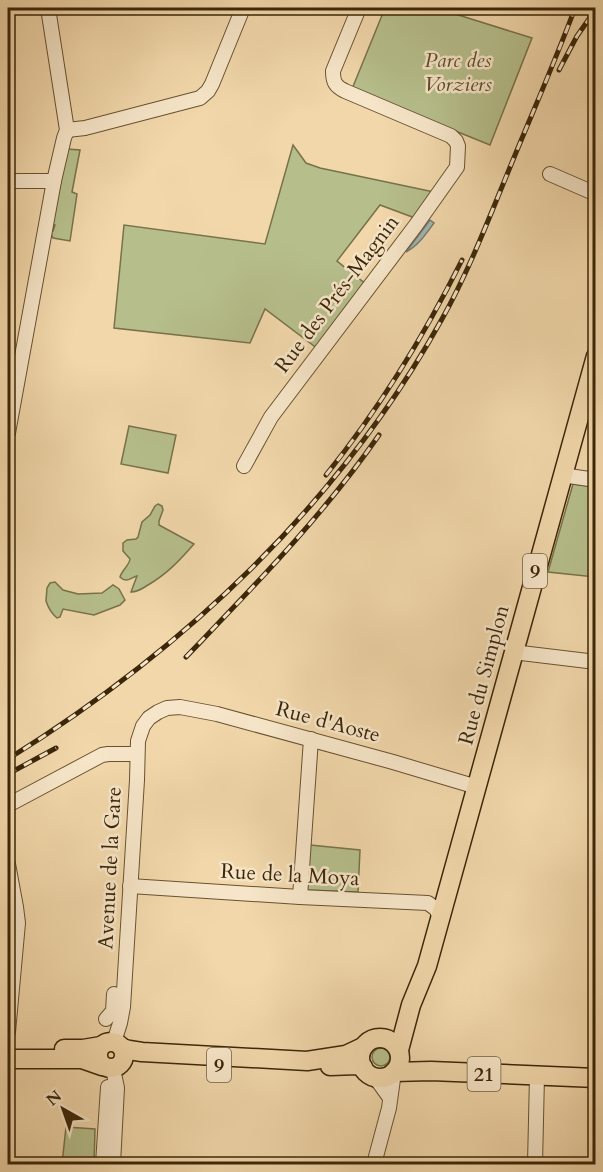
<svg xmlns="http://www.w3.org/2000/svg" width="603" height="1172" viewBox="0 0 603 1172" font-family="Cardo,serif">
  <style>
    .green { fill: #b6bf8c; stroke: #78724a; stroke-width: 1.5 }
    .water { fill: #9fb7b4; stroke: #777d70; stroke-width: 1.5 }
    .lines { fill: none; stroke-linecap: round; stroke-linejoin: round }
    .minor-casing { stroke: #685231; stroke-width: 16 }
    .major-casing { stroke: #3b2609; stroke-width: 21 }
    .minor { stroke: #f6e5c8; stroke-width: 14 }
    .major { stroke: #f1d7aa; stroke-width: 18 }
    .rail-casing { stroke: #3b2609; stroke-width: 5 }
    .rail { stroke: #f6e5c8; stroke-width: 3; stroke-dasharray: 9; stroke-linecap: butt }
    .labels { text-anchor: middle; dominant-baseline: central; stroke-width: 5; stroke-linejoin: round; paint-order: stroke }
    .shield { fill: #f6e5c8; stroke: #735f42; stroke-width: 1.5 }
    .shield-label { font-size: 20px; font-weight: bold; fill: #3b2609 }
    .park-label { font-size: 21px; font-style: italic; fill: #5a4c2a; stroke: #f6e5c8 }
    .street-label { font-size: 21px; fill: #3b2609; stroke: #f6e5c8 }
  </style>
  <rect width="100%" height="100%" fill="#f1d7aa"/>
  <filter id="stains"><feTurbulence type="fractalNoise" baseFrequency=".00333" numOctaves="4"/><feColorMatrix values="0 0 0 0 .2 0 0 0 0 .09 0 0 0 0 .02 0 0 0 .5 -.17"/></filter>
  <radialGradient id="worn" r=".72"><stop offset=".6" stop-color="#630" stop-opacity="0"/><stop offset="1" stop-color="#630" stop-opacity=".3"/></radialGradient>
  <g class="green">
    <polygon points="385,8 436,8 532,38 490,145 352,89"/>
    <polygon points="293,145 306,163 320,168 434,192 415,218 380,205 337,261 367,285 318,349 265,309 250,343 114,328 124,225 265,244"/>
    <polygon points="67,149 80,150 72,192 77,194 70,241 53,238 51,234 51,231 53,231 55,225 52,224"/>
    <polygon points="129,426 176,435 168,473 121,464"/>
    <polygon points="573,484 595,487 595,577 548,572"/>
    <path d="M158,504L162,506L163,510L159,521V525L194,544C180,560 167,574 148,585C143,588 138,592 131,592L137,576C131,577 127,584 120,577C122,570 129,566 130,559L123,551V543L127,540L136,539L138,537L142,522L150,515L155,506Z"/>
    <path d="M55,582L63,590L78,594L102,593L113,585L119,589L125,600L120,605L94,615L63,609L60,617L57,618C52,614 48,607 46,601L47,588L50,583Z"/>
    <polygon points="310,845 360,850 358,892 307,890"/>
    <circle cx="381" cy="1057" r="9"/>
    <polygon points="66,1127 95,1129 94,1164 62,1164"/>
  </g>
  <path class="water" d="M430,220L434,223C426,234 418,246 406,252Z"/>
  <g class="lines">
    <defs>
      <g id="minor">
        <polyline points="67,130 85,128 200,98 208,91 212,84 243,8"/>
        <polyline points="550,174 596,194"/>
        <polyline points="8,181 54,181"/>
        <polyline points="8,433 54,181 64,138 67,130 48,8"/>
        <path d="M244,466L271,417L416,225L457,167L458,146L456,141L451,136L345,91C335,86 333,82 333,71L359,8"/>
        <polyline points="562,475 596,480"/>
        <polyline points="513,652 596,662"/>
        <polyline points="8,805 102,755 108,754 136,754"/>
        <polyline points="8,864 16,907 18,923 8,1032"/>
        <polyline points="130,886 300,897 428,903 436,909 441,918"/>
        <polyline points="300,897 311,739"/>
        <polyline points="106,1019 113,1011 114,994"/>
        <polyline points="114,1042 120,1023 123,1007 137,780 138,741 143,726 149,718 158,712 167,708 180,707 217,714 393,762 477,787"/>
        <polyline points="113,1069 117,1088 113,1164"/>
        <polyline points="375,1077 390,1098"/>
        <polyline points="103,1164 108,1087"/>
        <polyline points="374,1164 389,1108 394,1072"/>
        <polyline points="535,1164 537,1076"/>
      </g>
      <g id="major">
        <circle cx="380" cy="1058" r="20"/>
        <circle cx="111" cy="1055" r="13"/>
        <polyline points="122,1048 129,1050 142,1052 307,1061 346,1055 363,1047"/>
        <polyline points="64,1049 83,1049 101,1046"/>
        <polyline points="399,1050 411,1005 427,966 596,356"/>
        <polyline points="8,1059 82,1059 102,1066"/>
        <polyline points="330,1066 357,1065 363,1067"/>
        <polyline points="394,1072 431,1071 596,1078"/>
      </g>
    </defs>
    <use href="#minor" class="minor-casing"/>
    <use href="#major" class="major-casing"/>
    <use href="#minor" class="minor"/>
    <use href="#major" class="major"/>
    <defs>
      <g id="rail">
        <polyline points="559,70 577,36 596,9"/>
        <path d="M326,475C379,409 424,336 462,260"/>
        <path d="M186,657C254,586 323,516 379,435"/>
        <path d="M8,759C185,649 340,503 442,319C470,269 491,213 513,160C534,109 556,59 575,8"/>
        <polyline points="8,774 56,748"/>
      </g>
    </defs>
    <use href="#rail" class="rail-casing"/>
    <use href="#rail" class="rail"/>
  </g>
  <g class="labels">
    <g class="shield">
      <rect x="523" y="554" width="24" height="34" rx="4.5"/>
      <rect x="207" y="1048" width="24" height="34" rx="4.5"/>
      <rect x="467.5" y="1057" width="33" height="34" rx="4.5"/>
    </g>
    <g class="shield-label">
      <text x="535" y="571">9</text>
      <text x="219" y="1065">9</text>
      <text x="484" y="1074">21</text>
    </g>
    <g class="park-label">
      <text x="458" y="60">Parc des<tspan x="458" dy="24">Vorziers</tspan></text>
    </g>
    <g class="street-label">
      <text transform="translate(337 294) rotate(-53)">Rue des Prés-Magnin</text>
      <text transform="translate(484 675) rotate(-75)">Rue du Simplon</text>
      <text transform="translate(328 722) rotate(15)">Rue d'Aoste</text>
      <text transform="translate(110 868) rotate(-87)">Avenue de la Gare</text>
      <text transform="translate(290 875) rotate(3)">Rue de la Moya</text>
    </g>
  </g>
  <rect width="603" height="1172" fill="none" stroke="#f1d7aa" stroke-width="30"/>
  <rect x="9" y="9" width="585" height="1154" fill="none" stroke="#3b2609" stroke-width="3"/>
  <rect x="15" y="15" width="573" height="1142" fill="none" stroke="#3b2609" stroke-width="1.5"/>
  <g transform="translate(63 1109) rotate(320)" stroke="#f6e5c8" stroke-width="4.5" paint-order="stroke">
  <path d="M0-4.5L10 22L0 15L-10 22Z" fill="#3b2609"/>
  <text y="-9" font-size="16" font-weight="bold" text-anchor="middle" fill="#3b2609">N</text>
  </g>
  <rect width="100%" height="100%" filter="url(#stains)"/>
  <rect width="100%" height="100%" fill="url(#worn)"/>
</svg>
